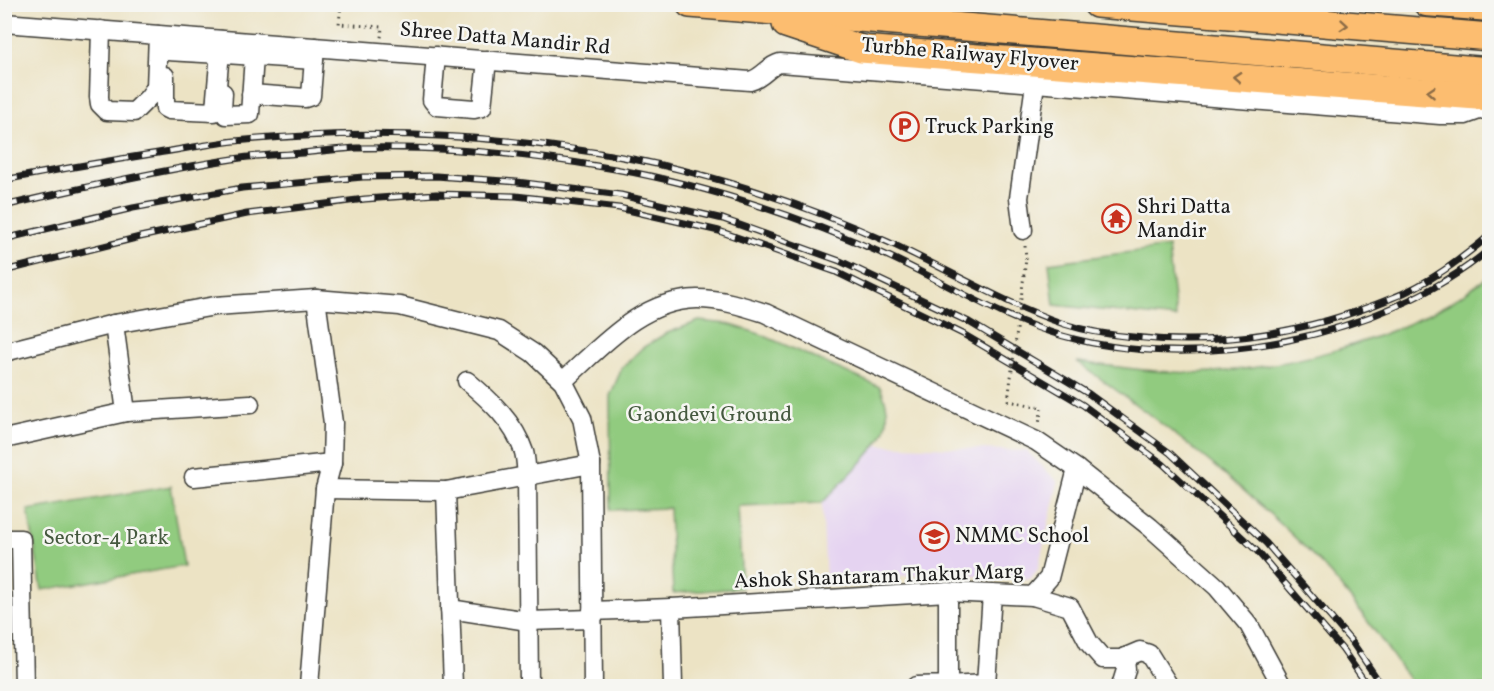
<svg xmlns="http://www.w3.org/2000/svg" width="1494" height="691" viewBox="0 0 1494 691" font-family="Vollkorn,serif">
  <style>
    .built { fill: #e5d3f1 }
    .green { fill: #91cb7f; stroke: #56744e; stroke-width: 1.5 }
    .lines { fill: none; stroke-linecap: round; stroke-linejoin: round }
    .minor-casing { stroke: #3b3a35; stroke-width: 21 }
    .major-casing { stroke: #3b3a35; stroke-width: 27 }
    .highway-casing { stroke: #3b3a35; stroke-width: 30 }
    .path { stroke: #3b3a35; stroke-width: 3; stroke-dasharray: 1.5 4.5; stroke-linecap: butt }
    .minor { stroke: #fff; stroke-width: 18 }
    .major { stroke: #fcbd6f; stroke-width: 24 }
    .highway { stroke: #fcbd6f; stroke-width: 27 }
    .rail-casing { stroke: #1c1c1c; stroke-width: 7 }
    .rail { stroke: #f6f6f2; stroke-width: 4.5; stroke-dasharray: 14; stroke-linecap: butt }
    .path-bridge { stroke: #3b3a35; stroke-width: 3; stroke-dasharray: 1.5 4.5; stroke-linecap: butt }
    .oneway { stroke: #8c6c46 }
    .labels { text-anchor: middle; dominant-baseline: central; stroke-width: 5; stroke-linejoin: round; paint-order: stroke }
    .street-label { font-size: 21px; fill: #1c1c1c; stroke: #f6f6f2 }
    .poi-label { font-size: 21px; fill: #1c1c1c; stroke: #f6f6f2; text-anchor: start }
    .park-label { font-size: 21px; fill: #45593f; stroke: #f6f6f2 }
  </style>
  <rect width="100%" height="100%" fill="#f6f6f2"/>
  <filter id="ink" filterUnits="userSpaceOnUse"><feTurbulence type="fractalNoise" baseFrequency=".0167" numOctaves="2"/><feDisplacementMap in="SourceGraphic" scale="12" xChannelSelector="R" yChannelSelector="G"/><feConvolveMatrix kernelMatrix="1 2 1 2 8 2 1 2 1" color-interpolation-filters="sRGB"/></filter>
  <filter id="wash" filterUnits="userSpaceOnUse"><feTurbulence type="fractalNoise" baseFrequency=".008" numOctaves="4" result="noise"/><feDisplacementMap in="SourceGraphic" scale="24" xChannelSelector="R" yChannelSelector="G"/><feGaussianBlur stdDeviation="1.35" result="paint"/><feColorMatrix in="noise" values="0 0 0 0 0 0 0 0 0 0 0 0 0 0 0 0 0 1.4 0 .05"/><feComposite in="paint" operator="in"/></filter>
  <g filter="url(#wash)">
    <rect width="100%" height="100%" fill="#ece3c4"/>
    <polygon class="built" points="878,445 1027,451 1058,482 1038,569 1030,579 945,573 826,581 822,504"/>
    <g class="green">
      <polygon points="1168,247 1176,318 1054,305 1049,263"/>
      <path d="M1489,276V686H1414C1385,646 1357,603 1323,566C1250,489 1163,423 1077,362C1121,367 1168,375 1213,372C1293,366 1378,343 1448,304C1462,296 1476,285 1489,276Z"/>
      <path d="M699,321L728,324L760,334L880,387C897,422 883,440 858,466C846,478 834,491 822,503L738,506L742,588L673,593L669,508L611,510L610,396L622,368L642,348L665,334Z"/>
      <polygon points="171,486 184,566 42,590 28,510"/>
    </g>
  </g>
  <g filter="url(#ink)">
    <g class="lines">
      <defs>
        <g id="minor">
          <path d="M4,23L750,81C763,78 768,66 780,63L1440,115H1465L1490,106"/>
          <polyline points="101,30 99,97 100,104 107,111 134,112 149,97 156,87 158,35"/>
          <polyline points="167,51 220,54"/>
          <polyline points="225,54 314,60"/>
          <polyline points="436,56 432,100 437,106 474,109 482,107 487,60"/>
          <polyline points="165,76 165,108 169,110 214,112 215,109 221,40"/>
          <polyline points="223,93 222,109 226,115 250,114 255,42"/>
          <polyline points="251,94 305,98 311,96 315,47"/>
          <polyline points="1023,230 1019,198 1035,84"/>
          <polyline points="114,324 126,412"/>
          <polyline points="4,352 114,324 215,306 316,299 400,306 499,331 533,353 563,381 582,418 591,464 593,686"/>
          <path d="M467,381C490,400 514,422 524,452C526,459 526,468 527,476L529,686"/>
          <path d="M563,381C602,346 641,300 697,299C721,299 743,306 765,313L1036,441L1077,469L1150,527L1217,587L1249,625L1282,686"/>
          <polyline points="4,439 126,412 250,404"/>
          <polyline points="194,477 332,463"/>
          <polyline points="325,489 446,491 591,464"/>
          <polyline points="446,491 453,686"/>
          <polyline points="4,539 21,539 24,686"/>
          <polyline points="1033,596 1070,607 1089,643 1103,659 1121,659 1140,651 1149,654 1169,686"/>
          <polyline points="671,608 673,686"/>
          <polyline points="450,609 528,621 592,619"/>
          <polyline points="592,611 671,608 948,592 1033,596 1049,578 1077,469"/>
          <polyline points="309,686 325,489 332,463 333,423 316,299"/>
          <polyline points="916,686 948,685 948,592"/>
          <polyline points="947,686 986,684 992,594"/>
          <polyline points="1121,686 1126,670 1125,657"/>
        </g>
        <polyline id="major" points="1426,4 1490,9"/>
        <g id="highway">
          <polyline points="690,4 1490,71"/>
          <polyline points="1097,4 1490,37"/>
          <polyline points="786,24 861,49 1490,97"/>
        </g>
      </defs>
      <use href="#minor" class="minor-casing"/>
      <use href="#major" class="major-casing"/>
      <use href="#highway" class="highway-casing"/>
      <g class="path">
        <polyline points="341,4 339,24 382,27 381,38"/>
        <polyline points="1025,246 1026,259"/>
        <polyline points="1008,401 1042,407 1039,424"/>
      </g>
      <use href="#minor" class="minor"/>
      <use href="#major" class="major"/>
      <use href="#highway" class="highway"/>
      <defs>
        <g id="rail">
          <path d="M4,180C55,170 107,161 158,153C183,149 209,144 235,141C355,129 479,133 599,153C698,169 797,201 888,242C947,269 1003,303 1064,324C1086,331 1110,335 1133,337C1221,347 1310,332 1392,298C1428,284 1460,260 1490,235"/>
          <path d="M4,206C80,188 156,171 233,159C256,155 280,155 303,153C321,151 339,149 357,148C436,146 519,153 597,166C693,181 798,215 886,255C945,282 1000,318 1063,336C1198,374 1382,339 1490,249"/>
          <polyline points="4,239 133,208 242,188 363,177 436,176 517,182 621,195 723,219 840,261 969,322 1089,394 1170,453 1266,543 1352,642 1382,686"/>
          <polyline points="4,271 140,237 247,214 365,199 436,194 516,196 619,208 719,231 836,272 963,334 1083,405 1163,464 1257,551 1342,649 1368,686"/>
        </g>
      </defs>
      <use href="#rail" class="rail-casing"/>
      <use href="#rail" class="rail"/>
      <polyline class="path-bridge" points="1008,401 1026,259"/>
    </g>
    <defs><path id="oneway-chevron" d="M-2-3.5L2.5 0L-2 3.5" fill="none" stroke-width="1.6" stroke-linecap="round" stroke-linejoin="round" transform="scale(1.5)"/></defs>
    <g class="oneway">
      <use href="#oneway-chevron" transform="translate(1344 25) rotate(5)"/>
      <use href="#oneway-chevron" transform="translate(1237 77) rotate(-176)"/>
      <use href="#oneway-chevron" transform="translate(1431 92) rotate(-176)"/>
    </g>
  </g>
  <defs>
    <symbol id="parking-ring" viewBox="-11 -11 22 22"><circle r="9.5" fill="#f6f6f2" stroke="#c8321e" stroke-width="1.5"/><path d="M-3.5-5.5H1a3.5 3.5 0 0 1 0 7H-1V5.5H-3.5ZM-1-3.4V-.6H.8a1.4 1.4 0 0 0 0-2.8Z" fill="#c8321e"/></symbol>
    <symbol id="temple-ring" viewBox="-11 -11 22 22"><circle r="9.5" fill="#f6f6f2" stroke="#c8321e" stroke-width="1.5"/><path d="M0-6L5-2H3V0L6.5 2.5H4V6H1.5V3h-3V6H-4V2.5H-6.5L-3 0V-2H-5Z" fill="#c8321e"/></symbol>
    <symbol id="school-ring" viewBox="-11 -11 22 22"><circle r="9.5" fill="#f6f6f2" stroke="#c8321e" stroke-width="1.5"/><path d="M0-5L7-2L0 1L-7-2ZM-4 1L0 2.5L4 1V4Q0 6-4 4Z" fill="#c8321e"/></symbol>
  </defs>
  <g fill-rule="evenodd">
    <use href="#parking-ring" x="888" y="110" width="33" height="33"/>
    <use href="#temple-ring" x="1100" y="202" width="33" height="33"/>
    <use href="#school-ring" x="918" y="520" width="33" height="33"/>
  </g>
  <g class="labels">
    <g class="street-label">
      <text transform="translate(505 39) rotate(5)">Shree Datta Mandir Rd</text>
      <text transform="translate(970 55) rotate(5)">Turbhe Railway Flyover</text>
      <text transform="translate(879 577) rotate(-2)">Ashok Shantaram Thakur Marg</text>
    </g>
    <g class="poi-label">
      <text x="925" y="127">Truck Parking</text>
      <text x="1137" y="207">Shri Datta<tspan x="1137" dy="24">Mandir</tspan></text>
      <text x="955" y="536">NMMC School</text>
    </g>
    <g class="park-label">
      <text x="710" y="415">Gaondevi Ground</text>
      <text x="106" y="538">Sector-4 Park</text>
    </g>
  </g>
  <rect width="1494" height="691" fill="none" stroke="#f6f6f2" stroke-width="24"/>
</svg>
